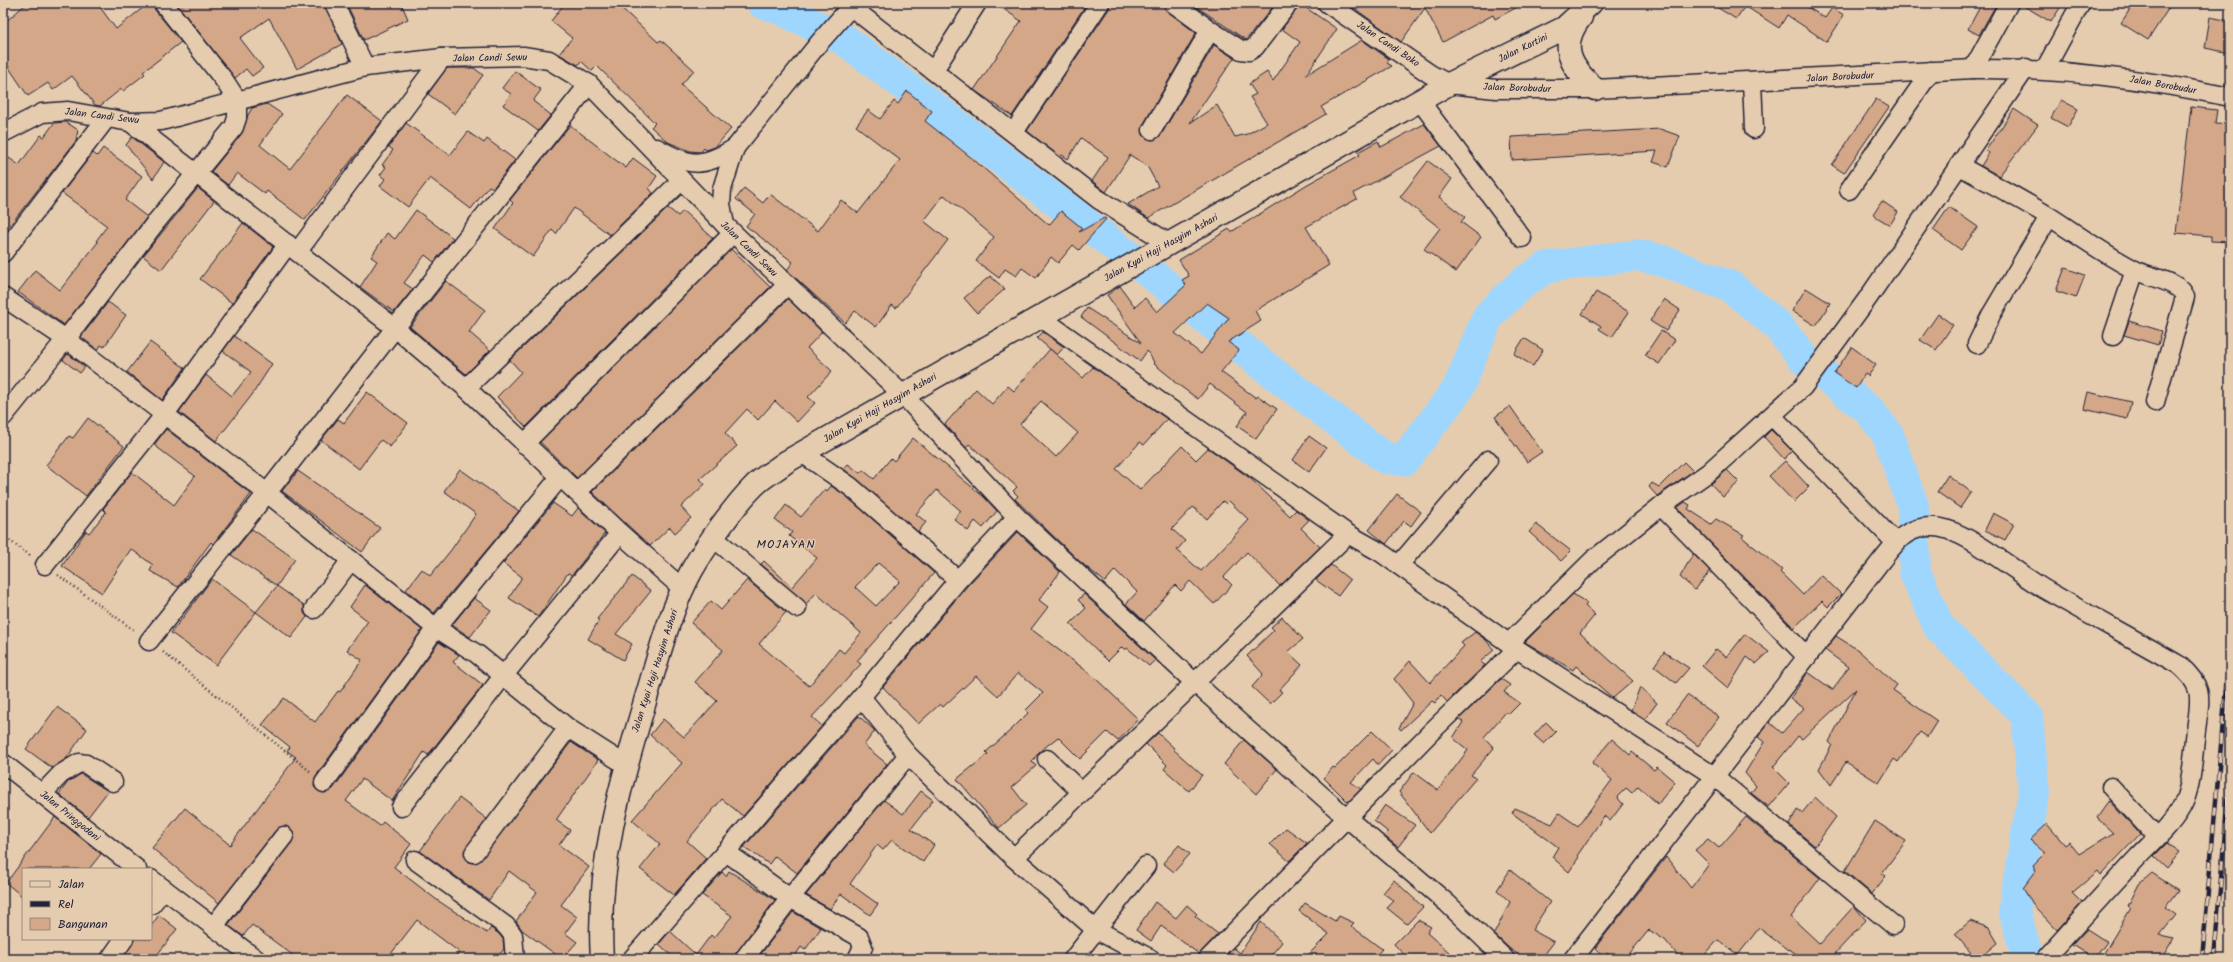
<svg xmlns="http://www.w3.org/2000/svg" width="2233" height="962" viewBox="0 0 2233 962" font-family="Kalam,sans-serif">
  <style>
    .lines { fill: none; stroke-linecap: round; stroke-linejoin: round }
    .river { stroke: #9fd6fe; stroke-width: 32 }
    .building { fill: #d3a788; stroke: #22223b; fill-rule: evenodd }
    .minor-casing { stroke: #22223b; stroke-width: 21 }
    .highway-casing { stroke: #22223b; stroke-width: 25 }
    .path { stroke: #22223b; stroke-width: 2.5; stroke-dasharray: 1 3; stroke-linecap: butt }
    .minor { stroke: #e6ccae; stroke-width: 18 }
    .highway { stroke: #e6ccae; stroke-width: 22 }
    .rail-casing { stroke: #22223b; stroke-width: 4.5 }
    .rail { stroke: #e6ccae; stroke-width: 3; stroke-dasharray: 9; stroke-linecap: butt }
    .labels { text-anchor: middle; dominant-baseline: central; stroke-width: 3; stroke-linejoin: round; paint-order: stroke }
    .street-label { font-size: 10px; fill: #22223b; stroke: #e6ccae }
    .quarter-label { font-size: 12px; letter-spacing: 1px; fill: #22223b; stroke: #e6ccae }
  </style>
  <rect width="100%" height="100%" fill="#e6ccae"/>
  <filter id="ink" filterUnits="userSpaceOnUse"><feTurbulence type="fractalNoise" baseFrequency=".025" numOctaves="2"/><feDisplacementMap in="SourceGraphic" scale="8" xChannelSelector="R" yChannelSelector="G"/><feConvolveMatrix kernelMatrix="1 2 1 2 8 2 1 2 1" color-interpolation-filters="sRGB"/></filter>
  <g filter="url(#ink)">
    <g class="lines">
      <polyline class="river" points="763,3 779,8 845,40 1152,274 1259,362 1385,458 1404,460 1458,389 1488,316 1521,284 1547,267 1638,255 1663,261 1731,287 1777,325 1805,360 1869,410 1888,435 1913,506 1915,572 1939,627 2027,716 2034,793 2014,910 2028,959"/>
    </g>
    <g class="building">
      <polygon points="27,3 97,3 116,29 149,3 153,3 155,10 181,42 143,72 145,74 123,91 121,89 100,106 95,105 72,76 53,90 48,83 28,96 3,59 3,24"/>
      <polygon points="176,3 324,3 342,44 297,69 269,18 240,38 263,68 252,76 246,69 235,78"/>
      <polygon points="346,3 401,3 408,19 364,40"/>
      <polygon points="565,3 616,3 658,42 661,40 694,70 681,85 731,129 715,147 706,150 704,148 701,152 690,151 668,142 651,127 655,123 597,66 592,71 581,61 578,65 559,54 572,38 551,21"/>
      <polygon points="995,3 1087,3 1012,116 974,90 1021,21"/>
      <polygon points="1110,3 1163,3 1167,11 1196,33 1143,125 1143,136 1152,140 1161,135 1214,45 1234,58 1190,123 1217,105 1235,137 1247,134 1267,123 1250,97 1256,94 1249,84 1267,72 1273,81 1300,42 1282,29 1297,9 1299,3 1337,29 1306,75 1362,40 1389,59 1387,63 1392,66 1321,107 1326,114 1148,218 1128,204 1158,186 1147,166 1130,155 1106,192 1092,181 1108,157 1081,138 1068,159 1062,155 1060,157 1027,131 1109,9"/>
      <polygon points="1191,3 1276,3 1246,40"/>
      <polygon points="1347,3 1525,3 1495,19 1493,15 1443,42 1425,8 1401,42"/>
      <polygon points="1710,3 1801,3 1825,18 1832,8 1844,15 1827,42 1787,15 1779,28 1745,6 1736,19"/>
      <polygon points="1982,3 1997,3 1979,35 1968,29"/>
      <polygon points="2019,3 2063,3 2051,22"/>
      <polygon points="2134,3 2172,3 2148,40 2121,23"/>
      <polygon points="2210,17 2230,21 2230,53 2205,48"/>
      <polygon points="447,68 474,68 483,75 455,114 428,94"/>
      <polygon points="515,71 541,90 533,101 551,115 538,131 503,105 511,94 502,88"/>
      <polygon points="907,91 932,111 925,121 973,159 1049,225 1061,211 1082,228 1079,232 1104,218 1106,219 1079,250 1073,245 1058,263 1051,257 1036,278 1022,268 1016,276 1005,269 999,278 976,261 994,237 944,195 924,221 948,240 896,308 892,305 876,327 855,311 845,323 787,270 793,262 746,226 755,214 736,199 744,188 763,203 770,194 818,231 841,200 858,213 900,160 856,126 868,110 880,119 894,101 898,104"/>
      <polygon points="347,95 382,121 305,220 267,191 265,194 237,173 228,185 211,172 242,133 248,115 252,108 267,104 282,114 260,145 290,169"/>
      <polygon points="1876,99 1889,107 1844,173 1832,165"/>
      <polygon points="2061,100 2078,109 2068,127 2051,118"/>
      <polygon points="2191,107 2217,110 2215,123 2230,124 2230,242 2211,241 2211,236 2176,233"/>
      <polygon points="2014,109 2038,125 1999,176 1981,166 1989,153 1986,150"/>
      <polygon points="66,122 78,130 76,141 3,234 3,154 19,165 41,135 44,137 54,123"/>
      <polygon points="406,123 450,155 468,132 484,143 487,139 515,160 493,188 489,186 471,209 430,178 408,207 380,186 385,179 380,175 386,167 382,165 393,150 389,147"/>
      <path d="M1424,124L1441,146L1354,193L1357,199L1306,227L1329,265L1255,311L1261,321L1228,342L1239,350L1221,372L1256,398L1258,396L1277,409L1256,439L1237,426L1247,412L1210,384L1198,399L1173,381L1174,380L1153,363L1154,362L1147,351L1140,361L1081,317L1087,308L1141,343L1107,295L1120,286L1135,307L1145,298L1157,312L1186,285L1182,280L1189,276L1179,260L1229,229L1231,232L1306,185L1360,155L1358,152L1378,141L1381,147ZM1207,303L1229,318L1201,354L1175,333Z"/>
      <polygon points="570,125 626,168 633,158 657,176 649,188 653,193 610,235 574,208 556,234 552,230 533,257 495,229 513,203 510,200"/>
      <polygon points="1660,129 1680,136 1668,167 1653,162 1657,151 1512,160 1511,137"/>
      <polygon points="132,137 164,162 153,179 126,145"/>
      <polygon points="103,148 142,176 125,200 147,217 64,325 18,292 35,270 60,290 98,242 96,241 107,226 62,193 93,153 97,156"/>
      <polygon points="1428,161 1452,179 1439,197 1465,217 1461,222 1481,237 1456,272 1424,249 1440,228 1400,197"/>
      <polygon points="198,188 214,201 161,270 143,256"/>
      <polygon points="1882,201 1898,212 1890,225 1873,215"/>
      <polygon points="1949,207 1978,227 1961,250 1933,230"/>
      <polygon points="668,208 678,216 683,211 713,238 526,427 497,397 521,372 510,360"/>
      <polygon points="416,210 453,238 434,262 425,255 404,283 413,289 394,312 360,287 377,261 371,257 387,233 395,239"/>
      <polygon points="243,223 273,247 232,303 200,279"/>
      <polygon points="731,249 770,287 577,478 540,442"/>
      <polygon points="2065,268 2085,275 2076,298 2056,291"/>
      <polygon points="990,276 1005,289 977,313 964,298"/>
      <polygon points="446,281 485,310 469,332 490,350 466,374 410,327"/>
      <polygon points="1806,288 1830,303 1816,326 1792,311"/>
      <polygon points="1596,292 1629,312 1612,337 1599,329 1601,326 1582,314"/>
      <polygon points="788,299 822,332 807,348 832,371 808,397 815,403 797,422 775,401 758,420 747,409 725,433 737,446 700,479 705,484 681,507 691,518 675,533 670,527 650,546 592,492"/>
      <polygon points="1664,299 1680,310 1666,331 1650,321"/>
      <polygon points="108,302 126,315 104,347 101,345 98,350 81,337"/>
      <polygon points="1938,314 1953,325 1936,350 1920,340"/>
      <polygon points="2129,321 2162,331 2158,345 2124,335"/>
      <polygon points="1661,331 1675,340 1659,364 1645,355"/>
      <polygon points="1043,332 1064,347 1057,355 1037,338"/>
      <polygon points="234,336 272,364 252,395 216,441 179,412 206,375 232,396 251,372 223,351"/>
      <polygon points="1524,338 1543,350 1533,366 1514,354"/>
      <polygon points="150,342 185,368 162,400 127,372"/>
      <polygon points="1852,347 1876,365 1868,376 1865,374 1856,388 1834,373"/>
      <path d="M1050,349L1083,378L1093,367L1167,419L1144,445L1140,442L1116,469L1140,490L1182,446L1196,460L1208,448L1251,479L1290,516L1296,510L1309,520L1301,528L1320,547L1280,586L1247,552L1224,577L1232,585L1214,604L1190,581L1181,591L1175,585L1144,621L1126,604L1137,592L1115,570L1105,582L1078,560L1015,499L1018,496L1013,491L1017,487L969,444L966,448L945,424L976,389L992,404L1008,386L1014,391ZM1041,401L1078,433L1056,457L1020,424ZM1223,501L1226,504L1229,501L1249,520L1201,571L1177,550L1185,541L1172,529L1193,507L1207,519Z"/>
      <polygon points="68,354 85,367 80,373 63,360"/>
      <polygon points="367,392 408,423 390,447 381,440 359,469 321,440 338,419 344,423"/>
      <polygon points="2088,392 2131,402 2127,419 2084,409"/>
      <polygon points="1510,406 1542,452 1527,462 1495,417"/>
      <polygon points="88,418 124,446 86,496 46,465 69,436 73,438"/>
      <polygon points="166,429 251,494 213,544 211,542 178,587 150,571 153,565 131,549 102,593 62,566 86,531 89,533 106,512 103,509 132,472 174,505 195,476 154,445"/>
      <polygon points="1771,430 1792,451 1784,459 1764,437"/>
      <polygon points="1309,436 1326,448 1309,472 1293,460"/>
      <polygon points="913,438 984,497 997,511 983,528 975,521 968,531 954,519 961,511 937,490 916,514 926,522 918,532 844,469 848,464 860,473 863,470 874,479 891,458 894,461"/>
      <polygon points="1785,461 1809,487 1794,502 1769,476"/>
      <polygon points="1684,462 1693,471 1657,496 1649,487 1652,483 1659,487"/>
      <polygon points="460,469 519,511 434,613 406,590 422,569 430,576 451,550 476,514 444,491"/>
      <polygon points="1727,470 1739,482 1723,497 1711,484"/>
      <polygon points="298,471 380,528 362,552 282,491"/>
      <polygon points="1948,475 1971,492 1960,508 1937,492"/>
      <path d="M831,486L845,495L934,573L857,661L861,664L812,717L822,726L743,816L722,799L687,841L706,858L674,895L640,869L660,844L632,820L682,763L650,735L663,719L684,737L717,701L695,682L723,650L691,623L711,601L721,610L747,580L786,612L759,644L809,686L839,649L844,653L861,633L816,593L806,604L761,564L764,561L792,587L817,558L789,536L792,532L775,520L786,505L801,517L825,489L827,491ZM878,563L900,581L876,606L855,587Z"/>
      <polygon points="1397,494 1421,512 1411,526 1404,521 1386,544 1369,530"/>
      <polygon points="1685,502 1690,505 1688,509 1711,524 1716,519 1744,535 1742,537 1782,570 1780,572 1803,595 1821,575 1841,594 1828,607 1822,601 1794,628 1677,508"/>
      <polygon points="553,503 572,516 578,508 605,533 572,575 568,573 538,617 509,598 522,577 503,563"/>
      <polygon points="1993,513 2014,524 2005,540 1985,530"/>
      <polygon points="1536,524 1571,551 1561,561 1529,532"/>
      <polygon points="252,529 295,559 277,586 231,555"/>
      <polygon points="1018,532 1060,572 1039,600 1048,607 1031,629 1092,675 1138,719 1118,741 1107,732 1080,759 1058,737 1039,752 1032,762 1036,766 1012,787 1026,805 999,828 957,779 988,754 986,752 1011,730 1028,713 1026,710 1043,693 1018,673 998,696 976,676 943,707 940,704 918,724 883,687 967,586"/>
      <polygon points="1693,554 1710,571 1695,590 1680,577"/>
      <polygon points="1331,565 1350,580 1338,596 1316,580"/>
      <polygon points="632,576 651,591 616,634 632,644 623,660 588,639 599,620 597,619"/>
      <polygon points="212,579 256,612 216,665 171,633"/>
      <polygon points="365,585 422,630 315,777 314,787 323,793 333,789 439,642 459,655 453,662 483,685 428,755 424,752 392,801 362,779 346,801 380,826 383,822 411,844 394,867 437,900 487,933 491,928 499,934 503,939 504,949 496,959 453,959 459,952 417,920 387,959 298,959 252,925 243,936 228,925 292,842 294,832 286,826 276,830 219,903 152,848 185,808 230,845 296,757 287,751 290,747 262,725 284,698 315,722 338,691 340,692 362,660 347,650 368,621 350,607"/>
      <polygon points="277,586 304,605 304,613 307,617 291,638 256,612"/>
      <polygon points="1084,594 1155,660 1149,666 1127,648 1125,650 1122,647 1108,661 1070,624 1086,608 1078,600"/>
      <polygon points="1573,594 1587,603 1585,606 1595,615 1580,633 1633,681 1613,698 1576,666 1573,670 1525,642"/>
      <polygon points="474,598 491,610 470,637 452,625"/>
      <polygon points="1282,617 1303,639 1288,652 1302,665 1279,690 1282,692 1270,704 1252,687 1263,674 1247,656 1274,630 1271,627"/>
      <polygon points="1475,632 1486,640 1494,650 1480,662 1485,665 1447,702 1441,695 1435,703 1432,701 1401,730 1399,728 1413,703 1394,679 1410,661 1430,683 1464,646 1461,643"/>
      <polygon points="1745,634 1769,652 1756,664 1747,657 1728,688 1702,666 1716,649 1727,657"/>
      <polygon points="1836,636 1858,650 1897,685 1893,690 1937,721 1927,737 1920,732 1898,762 1894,759 1879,783 1846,762 1831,785 1819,769 1832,745 1829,742 1856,689 1802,739 1798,736 1773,767 1789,783 1769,807 1751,793 1756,786 1745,773 1764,742 1758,737 1769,722 1782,733 1804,708 1790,699 1808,672 1833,690 1848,667 1825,650"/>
      <polygon points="1664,652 1689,668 1676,683 1654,666"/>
      <polygon points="1501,679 1510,685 1504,692 1520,703 1509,714 1506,712 1484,737 1494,748 1471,775 1476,778 1430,833 1399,792 1414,772 1438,790 1468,750 1453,738 1463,722 1459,719"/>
      <polygon points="1640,687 1657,703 1645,719 1631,710"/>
      <polygon points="1687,695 1719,717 1698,746 1667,722"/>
      <polygon points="57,707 87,729 66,759 52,768 26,749"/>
      <polygon points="859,716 875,731 864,745 887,764 797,873 775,856 769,864 744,847"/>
      <polygon points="1546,722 1556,732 1544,744 1534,735"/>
      <polygon points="1372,731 1392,750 1378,765 1373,759 1351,782 1361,789 1348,802 1324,778 1333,767 1335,768"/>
      <polygon points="1158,733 1174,748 1173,749 1202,775 1189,791 1164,769 1167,765 1146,744"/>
      <polygon points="1612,739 1630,755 1632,752 1654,770 1657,767 1675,782 1658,804 1638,786 1632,793 1626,788 1617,797 1623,804 1610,821 1604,816 1577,856 1579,857 1569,872 1552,857 1558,847 1512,813 1515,808 1552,824 1559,813 1578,826 1612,780 1592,763"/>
      <polygon points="1244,740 1277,769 1256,794 1224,764"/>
      <polygon points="571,742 598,760 556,820 570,830 559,845 589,867 561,905 577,917 565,933 577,942 562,959 522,930 516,921 537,892 509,871 489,900 420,851 459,798 487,819 464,851 467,861 472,863 478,862"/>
      <polygon points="81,774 108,791 88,817 59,794 68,782"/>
      <polygon points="921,791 933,800 911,829 934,845 923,862 892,840 883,850 877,845 850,884 878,904 870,915 841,894 830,909 806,895 884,800 903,814"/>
      <polygon points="1815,797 1836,817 1815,846 1789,825 1797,810 1802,813"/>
      <polygon points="2109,801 2140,834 2101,875 2098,871 2072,893 2082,903 2057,930 2033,905 2023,888 2036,871 2033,865 2045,853 2030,840 2047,824 2065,845 2069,842 2079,854 2113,833 2097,818"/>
      <polygon points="1385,805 1415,825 1398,847 1384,836 1388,832 1374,821"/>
      <polygon points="55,817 101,854 89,869 23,869 23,897 6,883"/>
      <polygon points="1746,817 1820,878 1791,917 1820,944 1854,906 1866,920 1833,956 1837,959 1804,959 1789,949 1788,950 1759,928 1738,955 1718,940 1701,959 1681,959 1665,940 1649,930 1625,959 1615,959 1607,953 1603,957 1595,948 1666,857 1691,888 1709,864 1695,850 1708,839 1719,848"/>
      <polygon points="1875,821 1906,841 1882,873 1886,876 1872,894 1845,871"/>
      <polygon points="1286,828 1307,843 1289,861 1270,844"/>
      <polygon points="2167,843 2180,852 2167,868 2154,856"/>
      <polygon points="1179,845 1190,854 1174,872 1163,863"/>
      <polygon points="1510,870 1550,902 1532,930 1554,942 1541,959 1525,959 1510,949 1494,934 1510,902 1497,890"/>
      <polygon points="729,871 775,900 736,953 734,959 675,959 659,944 670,931 696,955 711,935 714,938 732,916 702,895 722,872 726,876"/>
      <polygon points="2152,873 2178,890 2165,907 2176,915 2160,935 2174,938 2161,959 2114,959 2104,953 2131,908 2128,906 2139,884"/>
      <polygon points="1394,880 1423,907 1407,924 1387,908 1394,901 1383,893"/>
      <polygon points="1155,902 1176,918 1187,905 1197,914 1195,916 1218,934 1199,954 1161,926 1151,941 1136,930"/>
      <polygon points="1305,903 1335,921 1339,916 1354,923 1351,926 1382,949 1373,959 1304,959 1329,934 1299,911"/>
      <polygon points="793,912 821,928 805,950 801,947 793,959 757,959"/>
      <polygon points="159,915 177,929 154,959 123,959 134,939 151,939 151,926"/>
      <polygon points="1418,920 1431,927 1427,933 1457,959 1408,959 1394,944"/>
      <polygon points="1970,921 1989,928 1998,943 1979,959 1976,959 1955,934"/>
      <polygon points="1261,922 1282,942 1268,959 1223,959 1234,948 1240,953"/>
      <polygon points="2087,929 2107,942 2094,959 2072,945"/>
    </g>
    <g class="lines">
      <defs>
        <g id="minor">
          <polyline points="334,3 365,67"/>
          <polyline points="1173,3 1210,30"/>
          <path d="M1327,3L1430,74L1449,84L1496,89H1595L1973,69C2062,68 2143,79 2230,97"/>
          <polyline points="851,7 1098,199 1170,244"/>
          <polyline points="1973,69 2009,3"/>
          <polyline points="2045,69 2081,3"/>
          <polyline points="934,70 977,3"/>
          <polyline points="1752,81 1754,129"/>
          <polyline points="589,84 395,328 267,493 436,628 477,654 568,728 626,765"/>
          <polyline points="1420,101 1522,238"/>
          <polyline points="130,122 395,328 466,388 620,533 683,589"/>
          <polyline points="1152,130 1210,30 1241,50 1249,51 1255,47 1289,3"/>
          <polyline points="1014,132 1100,3"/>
          <polyline points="3,133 42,113 68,111 130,122 161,121 365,67 442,58 523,56 549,60 589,84 725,225 903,395 1017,517 958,580 861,697 632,959"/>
          <path d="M657,148C690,167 702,168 735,148"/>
          <path d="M1960,166C1990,183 2021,199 2050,217C2078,235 2104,254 2133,269C2147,277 2181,281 2185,297L2155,402"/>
          <polyline points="1849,190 1931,71"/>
          <polyline points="725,225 721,204 722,189 735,148 819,43 854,3"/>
          <polyline points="298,251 442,58"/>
          <polyline points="3,253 106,119"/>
          <polyline points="3,297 66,339 267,493 149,641"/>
          <polyline points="1040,317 1348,534 1380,552 1517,649 1714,776 1893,925"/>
          <polyline points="2113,336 2135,270"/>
          <polyline points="1977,344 1991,315 2049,217"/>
          <polyline points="466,388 681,181"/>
          <polyline points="1772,416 1896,543"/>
          <polyline points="3,417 66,339 156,222 234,127 237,118 237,100 224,80 163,3"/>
          <polyline points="524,444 733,233"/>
          <polyline points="802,453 851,487 958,580"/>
          <polyline points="577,492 787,285"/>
          <polyline points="1661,506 1807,657"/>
          <polyline points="1017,517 1194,682 1347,818 1447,903 1505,959"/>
          <polyline points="714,538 797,608"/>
          <polyline points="45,565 165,414 288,244"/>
          <polyline points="1399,565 1488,460"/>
          <polyline points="314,609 351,560"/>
          <polyline points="1509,643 1593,560 1661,506 1709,472 1803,387 1868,298 2026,68"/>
          <polyline points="861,697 908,755 1014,858 1095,929 1151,959"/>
          <polyline points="1047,759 1081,792"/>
          <polyline points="3,763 137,869"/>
          <polyline points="324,783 436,628 561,476"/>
          <polyline points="2111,787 2157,837"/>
          <polyline points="43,793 61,774 79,763 86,764 113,782"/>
          <polyline points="401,807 504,675 620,533"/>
          <polyline points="726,852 790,898 859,937 863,947 857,959"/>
          <polyline points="474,853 568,728"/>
          <polyline points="1014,858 1348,534"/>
          <polyline points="415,860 506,926 513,935 515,959"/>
          <polyline points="151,879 256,959"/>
          <polyline points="151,905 164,889"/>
          <polyline points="215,928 220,918 284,836"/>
          <polyline points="110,959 124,939"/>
          <polyline points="744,959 790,898 908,755"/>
          <polyline points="1073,959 1146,866"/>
          <polyline points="1208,959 1431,732 1517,649"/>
          <path d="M1573,959L1881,561C1897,541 1906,526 1934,527C1964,528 2017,573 2044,589C2089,615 2134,639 2179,665C2205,687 2200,699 2196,730C2193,753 2193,780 2184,802C2174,824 2153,841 2137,858C2106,891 2076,925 2045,959"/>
        </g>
        <g id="highway">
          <path d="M1581,17C1558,46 1570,67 1595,89"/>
          <path d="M602,959C596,867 620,785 646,698C659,655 670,610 692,570C705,547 734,506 753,487C762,477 776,470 786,462L1449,84L1564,28L1591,3"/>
        </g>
      </defs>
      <use href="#minor" class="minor-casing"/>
      <use href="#highway" class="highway-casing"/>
      <g class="path">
        <polyline points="3,536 31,556"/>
        <polyline points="58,575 135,631"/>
        <polyline points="163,652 311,772"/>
      </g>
      <use href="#minor" class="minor"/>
      <use href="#highway" class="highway"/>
      <defs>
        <g id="rail">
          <polyline points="2202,959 2230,643"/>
          <polyline points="2214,959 2230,773"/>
        </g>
      </defs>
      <use href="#rail" class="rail-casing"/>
      <use href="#rail" class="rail"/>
    </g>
  </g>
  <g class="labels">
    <g class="street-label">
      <text transform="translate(1388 44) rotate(34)">Jalan Candi Boko</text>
      <text transform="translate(1523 48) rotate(-26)">Jalan Kartini</text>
      <text transform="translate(490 58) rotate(-1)">Jalan Candi Sewu</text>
      <text transform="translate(1840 77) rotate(-3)">Jalan Borobudur</text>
      <text transform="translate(2163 85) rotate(10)">Jalan Borobudur</text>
      <text transform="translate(1517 88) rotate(2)">Jalan Borobudur</text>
      <text transform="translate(102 116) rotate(7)">Jalan Candi Sewu</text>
      <text transform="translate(1161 248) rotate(-29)">Jalan Kyai Haji Hasyim Ashari</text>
      <text transform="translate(749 249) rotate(44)">Jalan Candi Sewu</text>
      <text transform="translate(880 408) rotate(-30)">Jalan Kyai Haji Hasyim Ashari</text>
      <text transform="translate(655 671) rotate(-72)">Jalan Kyai Haji Hasyim Ashari</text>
      <text transform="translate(70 816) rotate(39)">Jalan Pringgodani</text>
    </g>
    <g class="quarter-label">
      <text x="786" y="544">MOJAYAN</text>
    </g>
  </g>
  <rect width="2233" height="962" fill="none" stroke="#e6ccae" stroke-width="16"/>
  <rect x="8" y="8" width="2217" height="946" fill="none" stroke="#22223b" stroke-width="1.5" filter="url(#ink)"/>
  <rect x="22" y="868" width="130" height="72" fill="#e6ccae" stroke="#988880"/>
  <rect x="30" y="881" width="20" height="6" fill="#e6ccae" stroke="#988880"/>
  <text x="58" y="888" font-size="12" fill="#22223b">Jalan</text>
  <rect x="30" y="901" width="20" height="6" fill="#22223b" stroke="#988880"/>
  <text x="58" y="908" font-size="12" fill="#22223b">Rel</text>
  <rect x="30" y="918" width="20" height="12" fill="#d3a788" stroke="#988880"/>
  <text x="58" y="928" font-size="12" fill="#22223b">Bangunan</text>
</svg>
